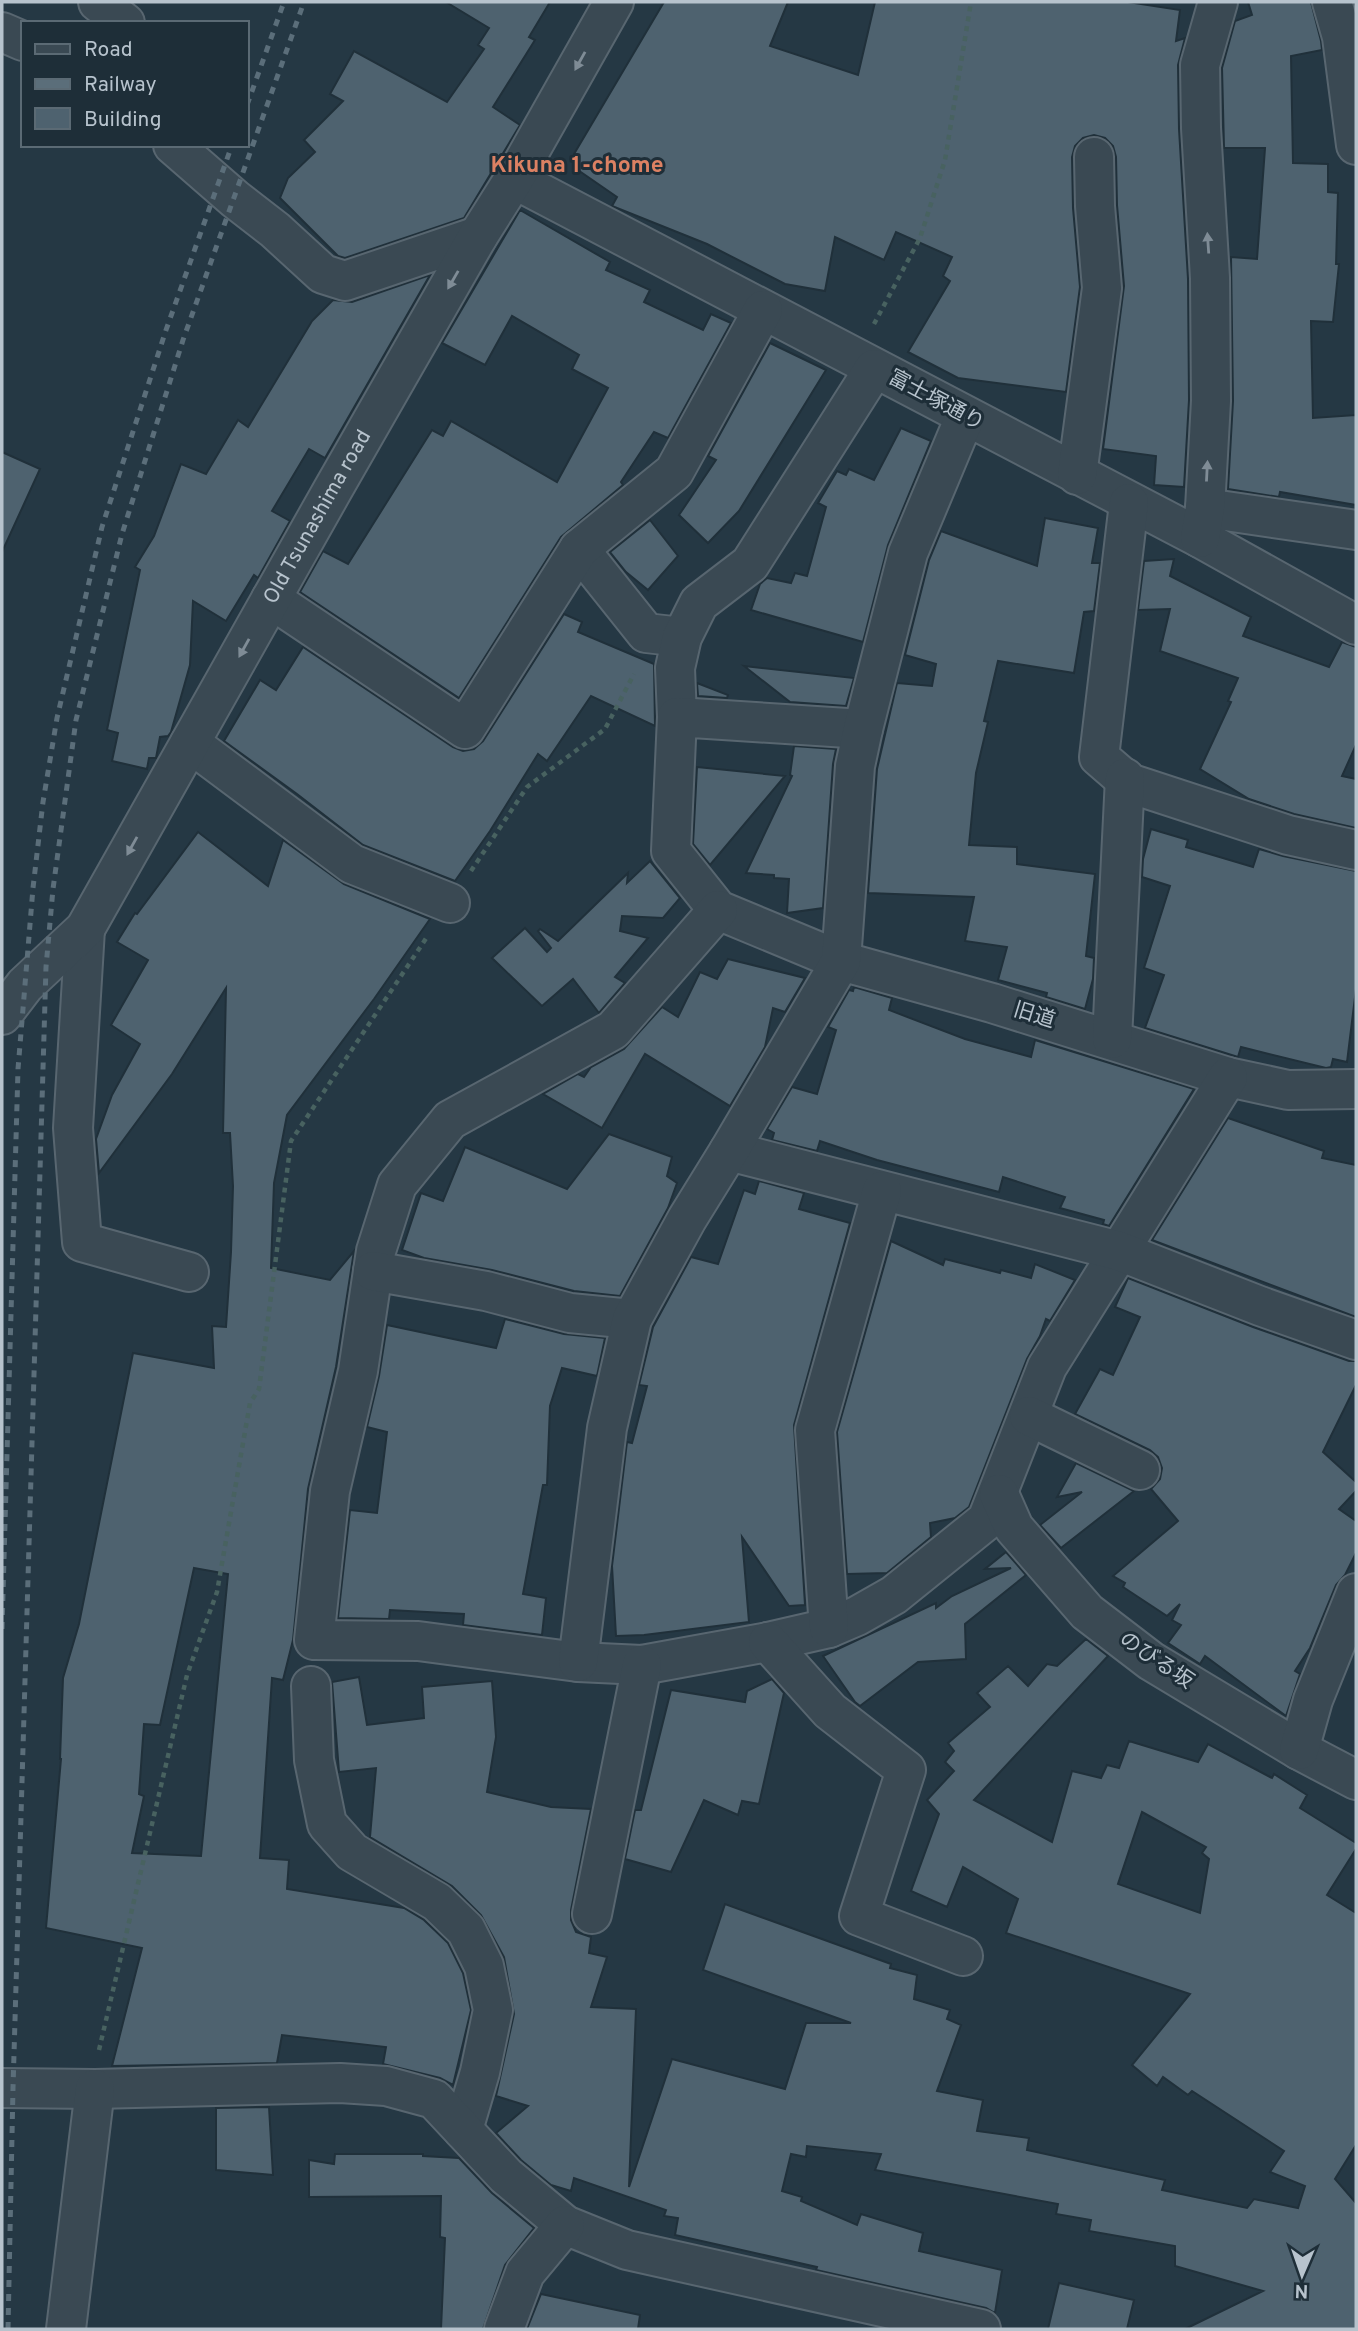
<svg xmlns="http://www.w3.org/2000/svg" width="1358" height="2331" viewBox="0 0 1358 2331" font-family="Overpass,'Noto Sans JP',sans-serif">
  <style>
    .building { fill: #4e626f; stroke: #20303a; stroke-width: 2; fill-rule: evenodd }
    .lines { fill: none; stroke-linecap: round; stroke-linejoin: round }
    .minor-casing { stroke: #586670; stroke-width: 42 }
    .path { stroke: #486260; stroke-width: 4.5; stroke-dasharray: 5 5; stroke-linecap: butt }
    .minor { stroke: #3a4953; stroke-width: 38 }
    .rail { stroke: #5b6e7a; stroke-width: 5; stroke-dasharray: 7 7; stroke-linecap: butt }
    .oneway { fill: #7f8c96 }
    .labels { text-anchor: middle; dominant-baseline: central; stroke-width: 6; stroke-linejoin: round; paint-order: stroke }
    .street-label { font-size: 21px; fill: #b7c3cd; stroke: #1e2e38 }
    .neighbourhood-label { font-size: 23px; font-weight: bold; fill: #dc8163; stroke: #1e2e38 }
  </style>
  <rect width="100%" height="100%" fill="#253844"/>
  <g class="building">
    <polygon points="446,2 550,2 529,37 535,40 493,107 520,125 464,218 345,258 338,256 280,198 288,178 315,152 304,140 343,101 330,94 354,51 447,102 484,49 478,45 489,28"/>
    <polygon points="664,2 788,2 770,46 858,75 875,2 1128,2 1180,10 1176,41 1185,38 1178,65 1179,129 1188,279 1189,400 1184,487 1154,485 1156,456 1103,449 1124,286 1117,205 1116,157 1113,146 1105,138 1094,135 1083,138 1075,146 1072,157 1073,208 1080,287 1066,392 958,378 908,352 950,281 943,276 952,257 896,232 884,260 835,237 825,291 785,284 707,244 612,206 617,197 575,168 574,154"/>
    <polygon points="1248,2 1311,2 1321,41 1322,50 1291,56 1293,163 1328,164 1328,192 1338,193 1336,264 1339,264 1333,322 1311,321 1313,418 1356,415 1356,505 1280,492 1279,497 1228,489 1233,401 1231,257 1257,259 1265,148 1224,148 1222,68 1235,21 1252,15"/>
    <polygon points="520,210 610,262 606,270 650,290 644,302 703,330 711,314 731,323 668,438 654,432 621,482 623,485 561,537 459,698 300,592 323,551 348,564 432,430 443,436 451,421 557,482 608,388 572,369 579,355 512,316 485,365 442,343"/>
    <polygon points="430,275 325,458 309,449 272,511 290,521 258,578 254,575 226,621 193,601 190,665 171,732 168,736 160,737 156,758 149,758 147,769 112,761 118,733 107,730 140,570 135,567 154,536 181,464 206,474 238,420 248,427 312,321 333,300 352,302"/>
    <polygon points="770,343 826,370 739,511 708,543 679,515 716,460 708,456"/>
    <polygon points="901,428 931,441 888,545 863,642 751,610 760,584 767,578 791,583 795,573 807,576 826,507 818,503 837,471 846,475 849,469 874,480"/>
    <polygon points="2,452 40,469 2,552"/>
    <polygon points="1045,518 1098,528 1092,563 1100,563 1094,611 1084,612 1074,673 998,661 984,721 988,722 976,773 969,845 1017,847 1017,864 1095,874 1086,956 1094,958 1093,979 1085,1009 1046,997 1047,993 998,980 1007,947 965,941 974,897 868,893 877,769 897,683 932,686 936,664 905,655 929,560 941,531 1037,566"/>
    <polygon points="650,520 678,556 648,590 626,572 610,552"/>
    <polygon points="1174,559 1170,576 1251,617 1243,636 1329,667 1342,642 1356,647 1356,745 1342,776 1356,779 1356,828 1294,814 1249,799 1200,769 1231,702 1228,701 1238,678 1160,651 1170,609 1138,610 1144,561"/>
    <polygon points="564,614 582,622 578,632 654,664 655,726 591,696 547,761 538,754 490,831 455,881 363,845 297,794 224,741 260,680 276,690 303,647 453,747 463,751 474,749 483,741"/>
    <polygon points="744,666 808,673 854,678 846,706 790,702"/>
    <polygon points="697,683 728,695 727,698 698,696"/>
    <polygon points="794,746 836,749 833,764 823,908 787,913 789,879 774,878 774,875 746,873 792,776 790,775"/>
    <polygon points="697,767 785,776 710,865 693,844"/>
    <polygon points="1151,829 1188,840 1186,847 1253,867 1259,849 1283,856 1356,871 1356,989 1347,1062 1333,1059 1331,1067 1326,1068 1241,1047 1238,1057 1145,1028 1164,975 1144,968 1170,886 1142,877 1143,859"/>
    <path d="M198,832L268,886L283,840L344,884L430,919L374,999L287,1115L274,1183L271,1268L330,1280L354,1251L336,1367L308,1489L293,1640L283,1680L272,1678L260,1858L289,1860L287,1889L404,1908L424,1920L448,1943L463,1973L471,2010L453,2085L440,2078L383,2064L386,2047L282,2035L277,2063L112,2066L142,1948L46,1928L61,1759H60L63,1678L79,1624L133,1353L214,1368L212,1326L226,1327L231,1252L233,1186L230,1133H223L226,988L172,1074L99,1173L96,1139L112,1095L140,1044L111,1025L148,960L117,942L135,913L137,914ZM194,1568L228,1574L201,1856L132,1853L144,1796L139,1794L144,1724L160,1725Z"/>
    <polygon points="650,861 680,898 663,918 622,916 620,931 648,938 615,977 625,983 599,1013 573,979 542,1006 492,958 525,928 547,952 551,948 538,931 540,929 558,941 628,873 627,883"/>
    <polygon points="728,959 805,978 785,1012 773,1008 765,1047 730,1106 645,1054 602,1128 543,1094 578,1074 584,1077 591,1067 624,1049 662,1007 678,1017 700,972 717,979"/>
    <polygon points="854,987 892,998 889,1010 965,1039 1031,1057 1035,1040 1194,1089 1109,1226 1103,1224 1104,1220 1060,1208 1065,1197 1003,1177 999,1192 877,1160 820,1141 817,1151 772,1140 774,1133 767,1129 792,1087 817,1094 836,1030 828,1027 849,990 853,991"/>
    <polygon points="1228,1118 1324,1151 1322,1158 1356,1165 1356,1317 1152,1240"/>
    <polygon points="609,1134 672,1157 667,1176 677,1183 668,1208 620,1296 574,1291 492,1270 424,1258 402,1250 421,1193 443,1201 465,1147 567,1189"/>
    <polygon points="759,1181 804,1193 799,1209 850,1223 794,1425 805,1605 789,1606 742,1537 749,1622 644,1635 616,1636 612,1566 627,1442 632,1443 647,1386 639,1385 653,1327 691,1257 718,1264 744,1190 755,1194"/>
    <polygon points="891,1241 943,1265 945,1259 1000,1273 1001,1270 1031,1278 1035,1264 1075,1280 1050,1321 1046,1319 1040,1336 1027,1359 969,1507 955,1518 930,1523 931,1537 887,1573 847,1574 837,1432"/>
    <polygon points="1128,1278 1253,1327 1349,1361 1356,1361 1356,1385 1323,1452 1356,1482 1356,1491 1339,1509 1356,1521 1356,1553 1345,1575 1336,1585 1310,1648 1295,1671 1300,1674 1286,1716 1205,1656 1200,1664 1168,1643 1181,1625 1172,1620 1180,1604 1167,1616 1123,1587 1125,1583 1113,1576 1178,1521 1151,1489 1160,1479 1162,1468 1158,1457 1150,1450 1075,1414 1100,1369 1113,1375 1140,1317 1115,1307"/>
    <polygon points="505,1319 564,1334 605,1338 597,1376 562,1368 550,1406 547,1485 543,1485 523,1594 546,1598 542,1635 463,1625 464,1614 390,1610 389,1619 338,1618 350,1510 377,1513 387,1432 367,1427 379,1376 387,1325 496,1348"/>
    <polygon points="1076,1463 1134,1491 1061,1548 1040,1525 1082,1492 1057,1497"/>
    <polygon points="1006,1552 1026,1575 965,1624 966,1659 918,1662 860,1706 855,1702 823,1656 936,1603 936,1608 952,1596 1011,1568 985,1569"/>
    <path d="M1086,1639L1108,1656L974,1800L1052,1842L1072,1771L1101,1778L1107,1765L1119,1768L1129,1741L1198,1762L1208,1744L1272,1778L1274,1774L1307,1795L1300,1808L1356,1843V1849L1327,1895L1356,1913V2145L1335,2179L1356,2203V2329H1185L1263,2291L1175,2266V2246L1089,2231L1091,2220L1056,2214L1058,2204L875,2170L881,2154L807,2146L806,2157L791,2154L782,2191L802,2197L801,2201L857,2225L861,2214L923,2233L919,2251L1002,2270L995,2313L986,2308L816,2270L817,2267L675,2235L678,2218L664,2216L666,2210L574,2178L571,2191L551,2185L521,2160L496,2133L528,2106L496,2096L514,2014L504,1957L481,1915L452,1886L370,1837L376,1768L339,1772L332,1682L359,1677L367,1725L424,1718L422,1687L492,1681L496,1737L487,1792L551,1807L591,1809L571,1910V1920L576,1932L591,1937L589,1953L607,1957L591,2007L636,2009L629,2187L672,2059L785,2089L806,2023H851L703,1970L725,1904L891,1964L890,1968L917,1975L914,1999L950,2010L947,2019L961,2025L937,2091L983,2100L977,2131L1029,2138L1027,2150L1165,2180L1162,2190L1247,2208L1254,2199L1298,2208L1305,2186L1270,2172L1284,2151L1192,2091L1188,2095L1163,2077L1157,2086L1132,2065L1190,1994L1006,1933L1018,1899L963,1867L947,1907L911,1891L939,1814L927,1800L954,1771L945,1762L954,1751L948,1743L990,1707L977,1693L1008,1666L1028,1686L1047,1664L1057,1666ZM1142,1812L1206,1847L1202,1853L1209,1859L1200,1913L1118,1884Z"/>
    <polygon points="772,1679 784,1693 759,1804 742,1801 738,1815 704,1800 671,1872 625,1859 635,1810 641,1810 671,1690 745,1702 747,1691"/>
    <polygon points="269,2107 273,2175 216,2170 216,2108"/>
    <polygon points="335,2154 423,2154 423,2156 459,2158 492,2193 534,2228 505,2265 483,2329 441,2329 445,2238 440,2237 441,2196 309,2197 309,2160 334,2164"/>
    <polygon points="1059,2283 1134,2300 1127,2329 1048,2329"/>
    <polygon points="541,2294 640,2315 638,2329 527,2329"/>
  </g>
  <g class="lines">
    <defs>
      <g id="minor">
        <polyline points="98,2 125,23"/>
        <polyline points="1332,2 1342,37 1356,145"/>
        <polyline points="2,32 23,41"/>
        <polyline points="173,145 235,199 275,230 323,274 345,281 478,236"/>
        <polyline points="514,179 1200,538 1356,625"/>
        <polyline points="1077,475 1102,288 1095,206 1094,157"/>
        <polyline points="1129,503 1099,757 1129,783 1288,835 1356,850"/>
        <polyline points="1205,508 1356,530"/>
        <polyline points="1200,538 1205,508 1211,401 1210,278 1201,128 1200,65 1218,2"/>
        <polyline points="579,549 646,633 682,637"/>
        <polyline points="271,599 465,729 579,549 674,472 763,310"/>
        <polyline points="677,717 675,668 682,637 699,603 750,564 874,369"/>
        <polyline points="863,729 677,717 671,851 718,910 841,961 992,1003 1228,1077 1288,1090 1356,1089"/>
        <polyline points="190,743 352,864 450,903"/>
        <polyline points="718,910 613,1030 450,1120 397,1185 376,1251 358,1371 330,1491 314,1640 418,1641 578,1662 642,1665 768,1642 829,1628 857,1616 894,1595 987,1520 1047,1367 1228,1077"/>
        <polyline points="85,929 73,1128 82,1242 189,1272"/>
        <path id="s1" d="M2,1015L25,985L85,929L332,491L478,236L514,179L614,2"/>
        <polyline points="1112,1039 1125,778"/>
        <polyline points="729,1151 1119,1251 1260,1306 1356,1340"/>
        <polyline points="373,1271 486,1291 570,1313 632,1319"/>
        <polyline points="1029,1416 1140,1470"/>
        <polyline points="999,1494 1014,1528 1087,1612 1151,1661 1299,1750 1356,1780"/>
        <polyline points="829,1628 815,1430 882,1191"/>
        <polyline points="768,1642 830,1711 906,1770 859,1916 963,1956"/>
        <polyline points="578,1662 607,1428 632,1319 687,1219 729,1151 841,961 855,766 863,729 908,553 965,417"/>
        <polyline points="311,1686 314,1760 327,1824 352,1852 437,1902 466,1930 484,1966 493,2010 480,2072 463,2130"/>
        <polyline points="1299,1750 1313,1700 1356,1593"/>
        <polyline points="592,1914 642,1665"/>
        <polyline points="2,2088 95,2089 340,2083 386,2086 434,2099 506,2176 565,2225 627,2250 981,2329"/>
        <polyline points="66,2329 95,2089"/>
        <polyline points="504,2329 525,2273 565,2225"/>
      </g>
    </defs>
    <use href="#minor" class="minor-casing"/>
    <g class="path">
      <polyline points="874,324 920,238 945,160 971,2"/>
      <polyline points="471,871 527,787 605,729 634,674"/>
      <polyline points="99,2050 187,1675 217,1592 250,1403 259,1389 291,1141 427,937"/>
    </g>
    <use href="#minor" class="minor"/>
    <g class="rail">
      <polyline points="247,105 284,2"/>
      <polyline points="2,1629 18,1069 33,888 43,802 57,718 102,527 166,330 232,145"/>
      <polyline points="8,2329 13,2088 46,967 53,889 76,720 122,534 183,340 304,2"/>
    </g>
  </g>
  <defs><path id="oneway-solid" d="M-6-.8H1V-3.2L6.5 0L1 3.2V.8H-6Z" transform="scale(1.75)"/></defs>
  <g class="oneway">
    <use href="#oneway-solid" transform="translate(580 61) rotate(119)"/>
    <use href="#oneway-solid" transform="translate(1208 243) rotate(-94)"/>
    <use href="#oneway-solid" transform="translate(453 280) rotate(120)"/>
    <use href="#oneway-solid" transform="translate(1207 471) rotate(-87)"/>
    <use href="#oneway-solid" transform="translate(244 648) rotate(119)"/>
    <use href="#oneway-solid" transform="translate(132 846) rotate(119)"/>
  </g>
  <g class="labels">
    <g class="street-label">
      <text transform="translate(936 401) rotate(28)">富士塚通り</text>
      <text stroke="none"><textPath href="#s1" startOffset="593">Old Tsunashima road</textPath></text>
      <text transform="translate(1034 1016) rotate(17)">旧道</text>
      <text transform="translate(1156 1661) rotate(34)">のびる坂</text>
    </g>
    <g class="neighbourhood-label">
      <text x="577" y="166">Kikuna 1-chome</text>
    </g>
  </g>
  <rect width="1358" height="2331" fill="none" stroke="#b7c3cd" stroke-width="7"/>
  <rect x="21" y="21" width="228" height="126" fill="#1e2e38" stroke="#5b6a74" stroke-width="2"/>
  <rect x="35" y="44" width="35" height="10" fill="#3a4953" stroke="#5b6a74" stroke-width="2"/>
  <text x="84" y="56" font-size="21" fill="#b7c3cd">Road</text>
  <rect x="35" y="79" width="35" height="10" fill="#5b6e7a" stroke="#5b6a74" stroke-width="2"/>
  <text x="84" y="91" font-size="21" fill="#b7c3cd">Railway</text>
  <rect x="35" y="108" width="35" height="21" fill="#4e626f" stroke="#5b6a74" stroke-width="2"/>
  <text x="84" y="126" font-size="21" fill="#b7c3cd">Building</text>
  <g transform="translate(1302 2275) rotate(182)" stroke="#1e2e38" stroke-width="5" paint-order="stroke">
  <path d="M0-5L12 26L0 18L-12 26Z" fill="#b7c3cd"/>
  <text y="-10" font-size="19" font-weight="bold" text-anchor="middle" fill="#b7c3cd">N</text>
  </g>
</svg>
